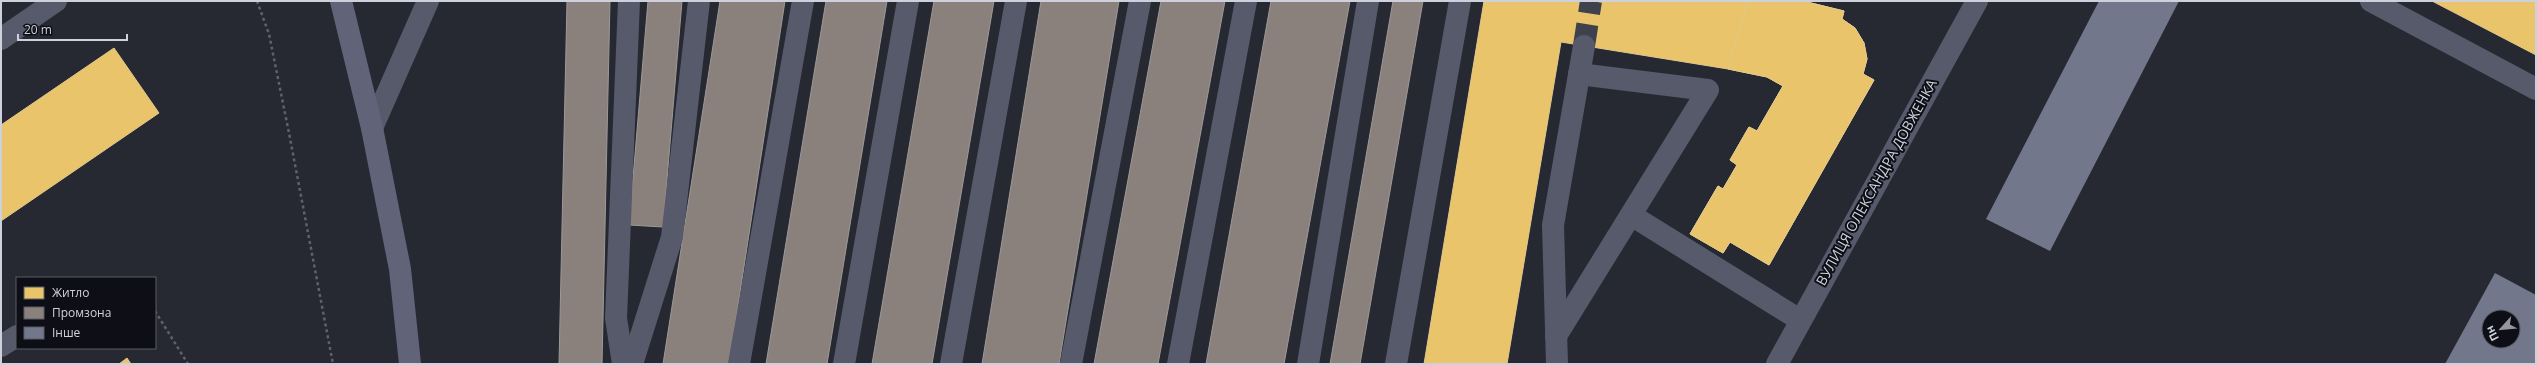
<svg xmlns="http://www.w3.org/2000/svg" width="2537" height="365" viewBox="0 0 2537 365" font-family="'Open Sans',sans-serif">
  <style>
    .homes { fill: #e9c46a; stroke: #e1c88c }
    .industry { fill: #8a817c; stroke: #9e9999 }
    .building { fill: #73778b; fill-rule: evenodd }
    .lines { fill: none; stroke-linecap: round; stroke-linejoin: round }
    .minor-tunnel { stroke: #3f424c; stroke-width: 22; stroke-dasharray: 22 11; stroke-linecap: butt }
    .path { stroke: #5f616d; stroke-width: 2.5; stroke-dasharray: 3 3; stroke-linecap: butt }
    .minor { stroke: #575a6a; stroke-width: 22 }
    .major { stroke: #616478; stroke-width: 22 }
    .labels { text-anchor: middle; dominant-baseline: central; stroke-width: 4; stroke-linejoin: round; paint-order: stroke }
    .street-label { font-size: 14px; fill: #ced1dc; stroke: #0e0f16 }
  </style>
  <rect width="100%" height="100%" fill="#262932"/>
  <g class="homes">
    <polygon points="1484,1 1803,1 1844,11 1842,19 1855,28 1864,43 1867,59 1863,74 1874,80 1769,265 1730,242 1723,253 1690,234 1718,186 1723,189 1737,165 1730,160 1749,127 1757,131 1783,86 1767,77 1728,69 1561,42 1507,364 1424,364"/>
    <polygon points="1748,1 1803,1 1844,11 1842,19 1855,28 1864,43 1867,59 1863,74 1874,80 1769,265 1730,242 1723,253 1690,234 1718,186 1723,189 1737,165 1730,160 1749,127 1757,131 1783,86 1767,77 1728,69"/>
    <polygon points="2432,1 2536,1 2536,55"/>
    <polygon points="114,48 159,113 1,221 1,125"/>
    <polygon points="127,358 131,364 119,364"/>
  </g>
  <g class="industry">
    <polygon points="567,1 610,1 602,364 559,364"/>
    <polygon points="648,1 682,1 663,227 629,225"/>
    <polygon points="720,1 785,1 729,364 663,364"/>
    <polygon points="826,1 887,1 827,364 766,364"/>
    <polygon points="934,1 994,1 932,364 872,364"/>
    <polygon points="1041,1 1119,1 1059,364 982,364"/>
    <polygon points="1161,1 1225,1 1158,364 1094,364"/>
    <polygon points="1271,1 1350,1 1284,364 1206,364"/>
    <polygon points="1393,1 1423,1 1360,364 1330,364"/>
  </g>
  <g class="building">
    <polygon points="2099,1 2179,1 2050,251 1986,219"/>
    <path d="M2495,273L2536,295V364H2445ZM2489,317H2513V341H2489Z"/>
  </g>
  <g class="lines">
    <polyline class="minor-tunnel" points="1584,46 1591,1"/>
    <g class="path">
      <polyline points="257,1 269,34 289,133 333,364"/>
      <polyline points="155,311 188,364"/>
    </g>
    <g class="minor">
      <polyline points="2371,1 2536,89"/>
      <polyline points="1,39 56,1"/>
      <polyline points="372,128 428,1"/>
      <polyline points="1631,215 1800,320"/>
      <polyline points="1556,336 1708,90 1579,74"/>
      <polyline points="1,346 17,336"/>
      <polyline points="623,364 616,318 629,1"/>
      <polyline points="632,364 672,237 699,1"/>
      <polyline points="739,364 803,1"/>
      <polyline points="844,364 908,1"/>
      <polyline points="951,364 1016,1"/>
      <polyline points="1071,364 1140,1"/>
      <polyline points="1178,364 1246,1"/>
      <polyline points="1308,364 1368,1"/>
      <polyline points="1396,364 1460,1"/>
      <polyline points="1557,364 1553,225 1584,46"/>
      <polyline points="1777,364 1977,1"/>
    </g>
    <polyline class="major" points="341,1 372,128 400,269 410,364"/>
  </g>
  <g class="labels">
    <g class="street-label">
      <text transform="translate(1876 182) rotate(-61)">ВУЛИЦЯ ОЛЕКСАНДРА ДОВЖЕНКА</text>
    </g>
  </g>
  <rect width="2537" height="365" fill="none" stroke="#ced1dc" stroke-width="4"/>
  <rect x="16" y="277" width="140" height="72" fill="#0e0f16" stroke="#5b5d65"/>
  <rect x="24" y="287" width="20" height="12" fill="#e9c46a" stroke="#5b5d65"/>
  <text x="52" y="297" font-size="12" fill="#ced1dc">Житло</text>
  <rect x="24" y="307" width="20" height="12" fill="#8a817c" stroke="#5b5d65"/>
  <text x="52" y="317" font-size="12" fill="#ced1dc">Промзона</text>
  <rect x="24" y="327" width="20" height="12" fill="#73778b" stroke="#5b5d65"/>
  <text x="52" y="337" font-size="12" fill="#ced1dc">Інше</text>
  <g transform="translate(2501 329) rotate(243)"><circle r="19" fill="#0e0f16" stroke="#5b5d65"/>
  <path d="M0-3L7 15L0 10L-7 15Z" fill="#9396a0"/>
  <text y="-6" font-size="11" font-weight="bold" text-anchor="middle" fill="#ced1dc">Пн</text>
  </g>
  <path d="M18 34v6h109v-6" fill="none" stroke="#ced1dc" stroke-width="2"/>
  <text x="24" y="34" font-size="12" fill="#ced1dc" stroke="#0e0f16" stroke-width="3" paint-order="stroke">20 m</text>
</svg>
